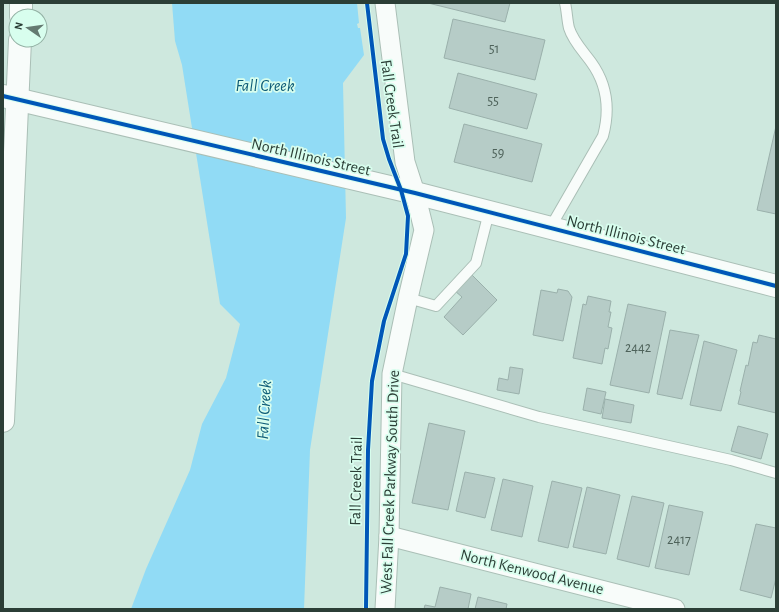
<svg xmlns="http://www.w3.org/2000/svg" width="779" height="612" viewBox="0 0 779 612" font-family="'Alegreya Sans',sans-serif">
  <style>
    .water { fill: #91dbf5 }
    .building { fill: #b6ccc7; stroke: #9ab0ab }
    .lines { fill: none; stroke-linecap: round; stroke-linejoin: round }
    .lane-casing { stroke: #aabfb6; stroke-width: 12 }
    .street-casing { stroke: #aabfb6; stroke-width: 21 }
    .secondary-casing { stroke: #aabfb6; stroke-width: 24 }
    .lane { stroke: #f8fcfa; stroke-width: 10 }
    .street { stroke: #f8fcfa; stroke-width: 19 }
    .secondary { stroke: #f8fcfa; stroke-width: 22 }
    .cycleway-casing { stroke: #d8feee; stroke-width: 6 }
    .cycleway { stroke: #0057b8; stroke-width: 4 }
    .labels { text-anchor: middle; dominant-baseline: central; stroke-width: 3.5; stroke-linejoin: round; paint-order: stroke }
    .number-label { font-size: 14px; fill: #4e625a }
    .street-label { font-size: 16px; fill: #2b3e36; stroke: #d8feee }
    .water-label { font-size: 17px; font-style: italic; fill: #0d5b77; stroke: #d8feee }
  </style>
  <rect width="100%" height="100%" fill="#cee8de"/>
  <polygon class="water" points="172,3 357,3 359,23 357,24 358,28 360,28 364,55 343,83 346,218 310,450 304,609 131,609 146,569 190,470 202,424 226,378 240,324 220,304 182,65 175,41"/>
  <g class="building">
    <polygon points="428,3 510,3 505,22"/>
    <polygon points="453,19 545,40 535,80 444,58"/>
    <polygon points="458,73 537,94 527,129 449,108"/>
    <polygon points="464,124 542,144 532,182 454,162"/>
    <polygon points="776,126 776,214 757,210"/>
    <polygon points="471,274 497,300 463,335 444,317 462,297 455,291"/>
    <polygon points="558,289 568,291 572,297 563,341 533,335 541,290 557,293"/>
    <polygon points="588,296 611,301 609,312 611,312 608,327 612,328 608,349 605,348 602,364 573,358 583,304 586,305"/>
    <polygon points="628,304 666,312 649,393 610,385"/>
    <polygon points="670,330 699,335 682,399 657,394"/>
    <polygon points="759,335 776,339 776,413 738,404 741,392 740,391 746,365 748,366 753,342 757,343"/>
    <polygon points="704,341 737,350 721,411 690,405"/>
    <polygon points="510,367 523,369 519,394 497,390 499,378 508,380"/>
    <polygon points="587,388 606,392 601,414 583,410"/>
    <polygon points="605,399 634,405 631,423 602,418"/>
    <polygon points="429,423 465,431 448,510 412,503"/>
    <polygon points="738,426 768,434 761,459 731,451"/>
    <polygon points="465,472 495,478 485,518 456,511"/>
    <polygon points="503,479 533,486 522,537 491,530"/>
    <polygon points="552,481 582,488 568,548 538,541"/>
    <polygon points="587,487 620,495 606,554 573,547"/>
    <polygon points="632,496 664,503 649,567 617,559"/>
    <polygon points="669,505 703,512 689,575 655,568"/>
    <polygon points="756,524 776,528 776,578 771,598 740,590"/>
    <polygon points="440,587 471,594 468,609 424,609 425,605 435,607"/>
    <polygon points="478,597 507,604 506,609 475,609"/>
  </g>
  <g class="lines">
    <defs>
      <g id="lane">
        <path d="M550,228L603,136C610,110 607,84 591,62C583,51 573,41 569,28C567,20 567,11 565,3"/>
        <polyline points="408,298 436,306 476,263 489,212"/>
        <polyline points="392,374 539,417 731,460 776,473"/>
      </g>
      <g id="street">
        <polyline points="389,536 675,609"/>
        <polyline points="385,609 389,536 392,374 408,298 424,230 415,193 405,162 385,3"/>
      </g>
      <g id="secondary">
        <polyline points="21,16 21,3"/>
        <polyline points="3,96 415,193 776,286"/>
        <polyline points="3,421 20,40"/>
      </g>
    </defs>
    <use href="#lane" class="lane-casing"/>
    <use href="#street" class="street-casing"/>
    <use href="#secondary" class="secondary-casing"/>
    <use href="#lane" class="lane"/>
    <use href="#street" class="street"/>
    <use href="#secondary" class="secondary"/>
    <defs>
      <g id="cycleway">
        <polyline points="3,96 415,193 776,286"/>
        <polyline points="366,609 368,450 372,381 384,321 406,254 408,216 401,190 389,159 383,139 367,3"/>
      </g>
    </defs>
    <use href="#cycleway" class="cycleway-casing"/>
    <use href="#cycleway" class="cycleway"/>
  </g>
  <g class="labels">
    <g class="number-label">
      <text x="494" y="49">51</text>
      <text x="493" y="101">55</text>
      <text x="498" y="153">59</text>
      <text x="638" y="348">2442</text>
      <text x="679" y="540">2417</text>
    </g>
    <g class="street-label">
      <text transform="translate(392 104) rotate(82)">Fall Creek Trail</text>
      <text transform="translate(311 157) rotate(13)">North Illinois Street</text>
      <text transform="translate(626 235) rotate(14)">North Illinois Street</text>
      <text transform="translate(356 481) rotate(-89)">Fall Creek Trail</text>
      <text transform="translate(390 482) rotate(-88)">West Fall Creek Parkway South Drive</text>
      <text transform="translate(532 572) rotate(14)">North Kenwood Avenue</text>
    </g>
    <g class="water-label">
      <text x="265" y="85">Fall Creek</text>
      <text transform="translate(264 410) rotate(-87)">Fall Creek</text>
    </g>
  </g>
  <rect width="779" height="612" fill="none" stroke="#2b3e36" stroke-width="8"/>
  <g transform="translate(28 28) rotate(283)"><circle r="19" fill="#d8feee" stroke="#93b1a4"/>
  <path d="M0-3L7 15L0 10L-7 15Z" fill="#647a71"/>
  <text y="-6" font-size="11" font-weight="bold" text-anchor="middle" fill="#2b3e36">N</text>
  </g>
</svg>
